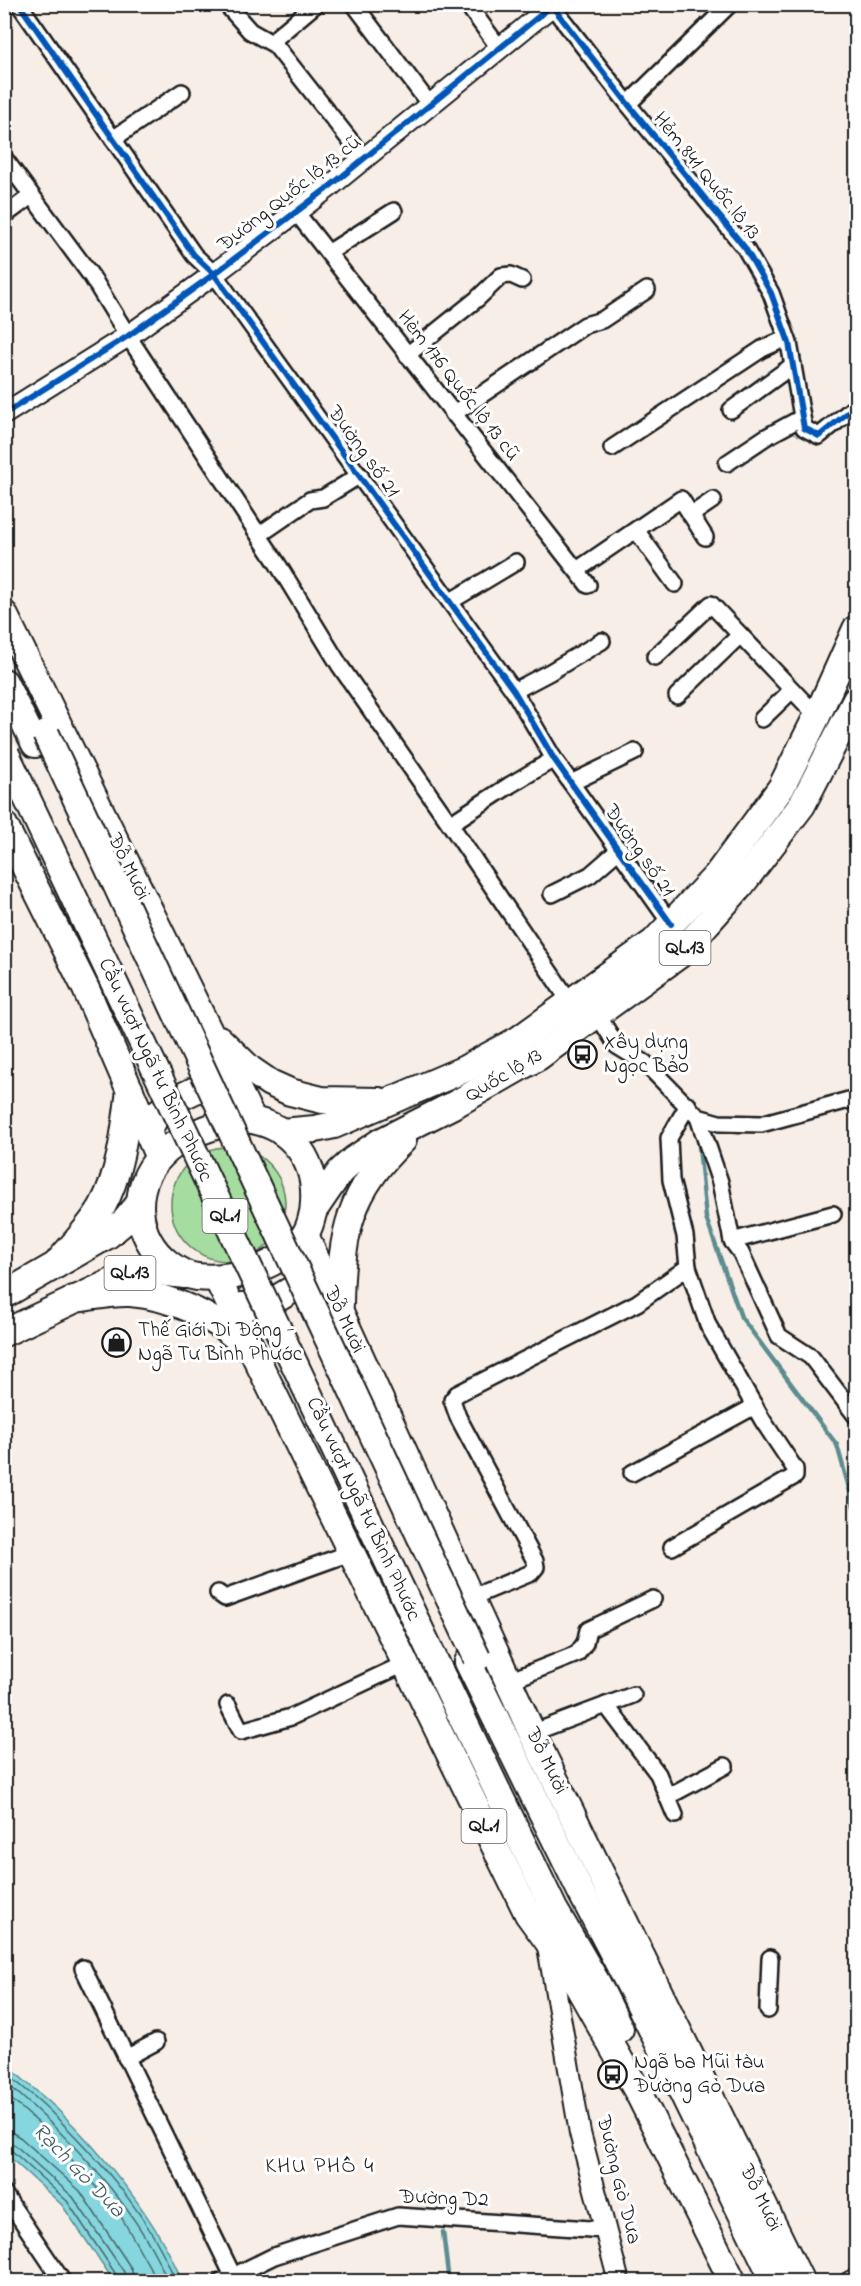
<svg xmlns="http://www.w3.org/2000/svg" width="861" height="2286" viewBox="0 0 861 2286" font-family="'Indie Flower',sans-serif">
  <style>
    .green { fill: #a5dca0; stroke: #607c5e; stroke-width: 1.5 }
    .water { fill: #85d6de; stroke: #5b8c90; stroke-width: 1.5 }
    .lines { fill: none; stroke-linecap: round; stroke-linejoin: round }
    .shore { stroke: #46666a; stroke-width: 1.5 }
    .stream { stroke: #5b8c90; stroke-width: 4.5 }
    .minor-casing { stroke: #1c1c1c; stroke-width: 20 }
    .tertiary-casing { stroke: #1c1c1c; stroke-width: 24 }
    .trunk-casing { stroke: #1c1c1c; stroke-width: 30 }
    .minor { stroke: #fff; stroke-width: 15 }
    .tertiary { stroke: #fff; stroke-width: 20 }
    .trunk { stroke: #fff; stroke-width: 26 }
    .trunk-bridge-casing { stroke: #1c1c1c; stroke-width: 30; stroke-linecap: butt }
    .trunk-bridge { stroke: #fff; stroke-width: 26 }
    .cycleway-casing { stroke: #fff; stroke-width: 10 }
    .cycleway { stroke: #0057b8; stroke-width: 6 }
    .labels { text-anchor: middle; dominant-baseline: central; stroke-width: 6; stroke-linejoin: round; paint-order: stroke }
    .shield { fill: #fff; stroke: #606060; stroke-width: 1.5 }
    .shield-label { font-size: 20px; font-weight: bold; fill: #1c1c1c }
    .street-label { font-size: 21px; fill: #1c1c1c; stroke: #fff }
    .poi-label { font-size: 21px; fill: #1c1c1c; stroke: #fff; text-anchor: start }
    .neighbourhood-label { font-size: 22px; letter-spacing: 1.5px; fill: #1c1c1c; stroke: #fff }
    .water-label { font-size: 22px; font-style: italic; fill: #415d60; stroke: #fff }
  </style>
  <rect width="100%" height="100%" fill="#f7eee7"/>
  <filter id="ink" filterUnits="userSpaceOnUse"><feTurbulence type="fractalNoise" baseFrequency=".0167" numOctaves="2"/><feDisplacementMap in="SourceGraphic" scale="12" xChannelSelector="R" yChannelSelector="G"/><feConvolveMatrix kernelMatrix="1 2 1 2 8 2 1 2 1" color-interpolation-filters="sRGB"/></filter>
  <g filter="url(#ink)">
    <circle class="green" cx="228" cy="1204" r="57"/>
    <path class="water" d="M5,2062C20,2079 39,2092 56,2108C103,2153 158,2221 182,2281H114L62,2205L5,2153Z"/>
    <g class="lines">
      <g class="shore">
        <path d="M4,2071C20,2086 38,2098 53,2114C101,2161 151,2218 176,2282"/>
        <path d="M4,2081C66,2134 137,2205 168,2282"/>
        <polyline points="4,2093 41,2125 119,2213 158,2282"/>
        <polyline points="4,2132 13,2133 21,2138 80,2191 131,2268 135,2282"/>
        <polyline points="4,2141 15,2145 73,2197 124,2272 126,2282"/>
        <polyline points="4,2149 11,2150 67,2201 117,2276 118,2282"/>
      </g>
      <g class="stream">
        <polyline points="698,1136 706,1218 741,1317 837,1445 856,1513"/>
        <polyline points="443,2232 449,2282"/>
      </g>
      <defs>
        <g id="minor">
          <polyline points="19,4 194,255 214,274 514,691 554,759 671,924"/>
          <polyline points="226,4 250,31 275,45 364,158"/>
          <polyline points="354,4 430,105"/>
          <polyline points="467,4 500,49"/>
          <polyline points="552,6 628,104 745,248 771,293 789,343 804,428 819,436 856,406"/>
          <polyline points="278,36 316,4"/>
          <polyline points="628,104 730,4"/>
          <polyline points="113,139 182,92"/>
          <polyline points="4,158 92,277 128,336 277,563 340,666 450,824 570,1002"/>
          <polyline points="296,212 588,585"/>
          <polyline points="4,216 31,196"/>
          <polyline points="328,253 394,211"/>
          <polyline points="407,355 477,299 501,276 511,275 522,280"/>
          <polyline points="731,410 793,365"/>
          <polyline points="453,414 585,325 602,320 647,290"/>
          <polyline points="612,448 762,349 787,338"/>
          <polyline points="727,463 766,437 801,418"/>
          <polyline points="691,515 713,500"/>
          <polyline points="636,530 675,584"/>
          <polyline points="259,535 310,500 323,498 360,475"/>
          <polyline points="577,570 681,499 705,537"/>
          <polyline points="451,601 516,562"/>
          <polyline points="655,657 711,604 817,716"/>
          <polyline points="514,691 550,672 602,641"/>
          <polyline points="677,696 740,635"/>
          <polyline points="762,719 792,690"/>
          <polyline points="571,783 635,752"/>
          <polyline points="450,824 510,785 554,759"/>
          <polyline points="552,894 590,875 620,849"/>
          <polyline points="597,1014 617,1046 645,1063 698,1117 720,1182 732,1241 741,1253 779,1336 811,1357 856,1416"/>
          <polyline points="698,1117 719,1123 761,1124 856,1098"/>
          <polyline points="732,1241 833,1214"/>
          <polyline points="632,1473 755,1406"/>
          <polyline points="672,1547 795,1476 795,1469 763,1421 708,1325 688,1267 685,1236 671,1180 669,1138 688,1105"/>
          <polyline points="218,1593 225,1598 350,1553"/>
          <polyline points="470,1598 531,1573 536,1567 535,1561 458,1417 452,1400 457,1394 637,1303 688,1267"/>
          <polyline points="509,1681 577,1654 585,1643 588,1630 653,1599"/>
          <polyline points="228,1705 241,1731 291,1717 404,1664"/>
          <polyline points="606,1705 658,1774 675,1815"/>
          <polyline points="532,1733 633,1695"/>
          <polyline points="667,1797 725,1766"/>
          <polyline points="83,1968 236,2282"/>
          <polyline points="768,2010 770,1958"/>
          <polyline points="126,2058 156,2042"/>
          <polyline points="4,2194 63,2282"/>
          <polyline points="221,2282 274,2256 398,2216 605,2230"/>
        </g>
        <g id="tertiary">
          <polyline points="4,414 128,336 214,274 329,187 554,4"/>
          <polyline points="547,1941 580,2133 619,2282"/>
          <polyline points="850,2282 856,2279"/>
        </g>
        <g id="trunk">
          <polyline points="4,614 252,1119"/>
          <polyline points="4,682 35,744"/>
          <polyline points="4,825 86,989 159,1158"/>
          <polyline points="219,1039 251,1070 270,1083 290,1092 322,1100 379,1101"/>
          <path d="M238,1119C285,1119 317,1156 314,1202C314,1212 310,1228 304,1236C280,1267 234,1281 197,1277C187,1276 177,1270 169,1264C134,1237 130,1187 161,1156C181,1135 211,1127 238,1119Z"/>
          <path d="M148,1131C152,1124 155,1116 160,1111C173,1098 213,1081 230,1079"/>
          <polyline points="282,1132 315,1129 334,1125 465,1069 518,1040 654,942 717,875 781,788 817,716 856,629"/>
          <polyline points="314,1210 340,1172 353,1160 380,1142 459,1102 538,1057 679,955 741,885 802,805 856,700"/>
          <polyline points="305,1235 532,1733 801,2282"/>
          <path d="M56,1265C71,1246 90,1228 102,1207C121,1172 125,1129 130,1090"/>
          <polyline points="217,1278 528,1914 569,1970 639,2094 733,2282"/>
          <polyline points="4,1295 108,1235 125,1221 139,1204"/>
          <path d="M74,1299C92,1297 112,1292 130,1293C170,1296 218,1317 245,1346"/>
          <path d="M340,1304C341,1233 350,1190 403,1140"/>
          <polyline points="231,1307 268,1304 300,1285 315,1267"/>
          <polyline points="4,1333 131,1273 159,1272 185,1275"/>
          <polyline points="468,1662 581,1892 636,1997 775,2282"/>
          <polyline points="443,1678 554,1909 597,1983 620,2029"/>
        </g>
      </defs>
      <use href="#minor" class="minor-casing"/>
      <use href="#tertiary" class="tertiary-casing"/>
      <use href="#trunk" class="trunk-casing"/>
      <use href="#minor" class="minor"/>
      <use href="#tertiary" class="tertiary"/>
      <use href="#trunk" class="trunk"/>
      <defs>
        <g id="trunk-bridge">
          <polyline points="46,734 477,1658"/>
          <polyline points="6,754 443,1678"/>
        </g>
      </defs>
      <use href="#trunk-bridge" class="trunk-bridge-casing"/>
      <use href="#trunk-bridge" class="trunk-bridge"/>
      <defs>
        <g id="cycleway">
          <polyline points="19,4 194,255 214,274 514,691 554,759 671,924"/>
          <polyline points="552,6 628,104 745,248 771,293 789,343 804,428 819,436 856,406"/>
          <polyline points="4,414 128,336 214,274 329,187 554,4"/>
        </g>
      </defs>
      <use href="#cycleway" class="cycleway-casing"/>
      <use href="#cycleway" class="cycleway"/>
    </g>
  </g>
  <defs>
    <symbol id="bus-ring" viewBox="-11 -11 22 22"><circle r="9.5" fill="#fff" stroke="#1c1c1c" stroke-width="1.5"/><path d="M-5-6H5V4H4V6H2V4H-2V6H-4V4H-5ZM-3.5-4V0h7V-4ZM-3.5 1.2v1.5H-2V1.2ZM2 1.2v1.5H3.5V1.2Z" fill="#1c1c1c"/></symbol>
    <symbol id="shop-ring" viewBox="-11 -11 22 22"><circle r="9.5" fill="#fff" stroke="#1c1c1c" stroke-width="1.5"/><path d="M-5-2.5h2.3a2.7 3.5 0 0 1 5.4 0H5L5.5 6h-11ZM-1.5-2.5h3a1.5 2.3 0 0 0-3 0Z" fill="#1c1c1c"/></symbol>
  </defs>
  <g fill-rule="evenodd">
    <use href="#bus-ring" x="566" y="1038" width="33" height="33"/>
    <use href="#shop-ring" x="100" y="1326" width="33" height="33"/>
    <use href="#bus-ring" x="596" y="2058" width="33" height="33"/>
  </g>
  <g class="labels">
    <g class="shield">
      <rect x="659.5" y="931" width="51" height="34" rx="4.5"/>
      <rect x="202.5" y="1199" width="45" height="34" rx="4.5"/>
      <rect x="104.5" y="1256" width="51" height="34" rx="4.5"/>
      <rect x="461.5" y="1809" width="45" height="34" rx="4.5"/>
    </g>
    <g class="shield-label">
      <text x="685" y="948">QL.13</text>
      <text x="225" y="1216">QL.1</text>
      <text x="130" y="1273">QL.13</text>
      <text x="484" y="1826">QL.1</text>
    </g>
    <g class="street-label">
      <text transform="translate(706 176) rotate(51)">Hẻm 841 Quốc lộ 13</text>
      <text transform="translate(290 194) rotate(-38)">Đường Quốc lộ 13 cũ</text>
      <text transform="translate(458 386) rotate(52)">Hèm 176 Quốc lộ 13 cũ</text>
      <text transform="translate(363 452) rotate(54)">Đường số 21</text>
      <text transform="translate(639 851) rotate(55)">Đường số 21</text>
      <text transform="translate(128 867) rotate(64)">Đỗ Mười</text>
      <text transform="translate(155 1070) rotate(65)">Cầu vượt Ngã tư Bình Phước</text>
      <text transform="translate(504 1076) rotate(-31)">Quốc lộ 13</text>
      <text transform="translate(344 1320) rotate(65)">Đỗ Mười</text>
      <text transform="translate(363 1509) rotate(65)">Cầu vượt Ngã tư Bình Phước</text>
      <text transform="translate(546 1761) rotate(64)">Đỗ Mười</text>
      <text transform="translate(618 2180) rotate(76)">Đường Gò Dưa</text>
      <text transform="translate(760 2198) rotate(64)">Đỗ Mười</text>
      <text transform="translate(444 2199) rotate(2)">Đường D2</text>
    </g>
    <g class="poi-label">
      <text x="604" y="1043">Xây dựng<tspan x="604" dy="24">Ngọc Bảo</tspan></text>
      <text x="138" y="1331">Thế Giới Di Động -<tspan x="138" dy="24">Ngã Tư Bình Phước</tspan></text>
      <text x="634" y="2063">Ngã ba Mũi tàu<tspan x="634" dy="24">Đường Gò Dưa</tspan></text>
    </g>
    <g class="neighbourhood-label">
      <text x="320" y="2167">KHU PHỐ 4</text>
    </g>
    <g class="water-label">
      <text transform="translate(78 2171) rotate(46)">Rạch Gò Dưa</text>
    </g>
  </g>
  <rect width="861" height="2286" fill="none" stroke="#fff" stroke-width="24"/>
  <rect x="12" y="12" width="837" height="2262" fill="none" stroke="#1c1c1c" stroke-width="2" filter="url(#ink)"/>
</svg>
